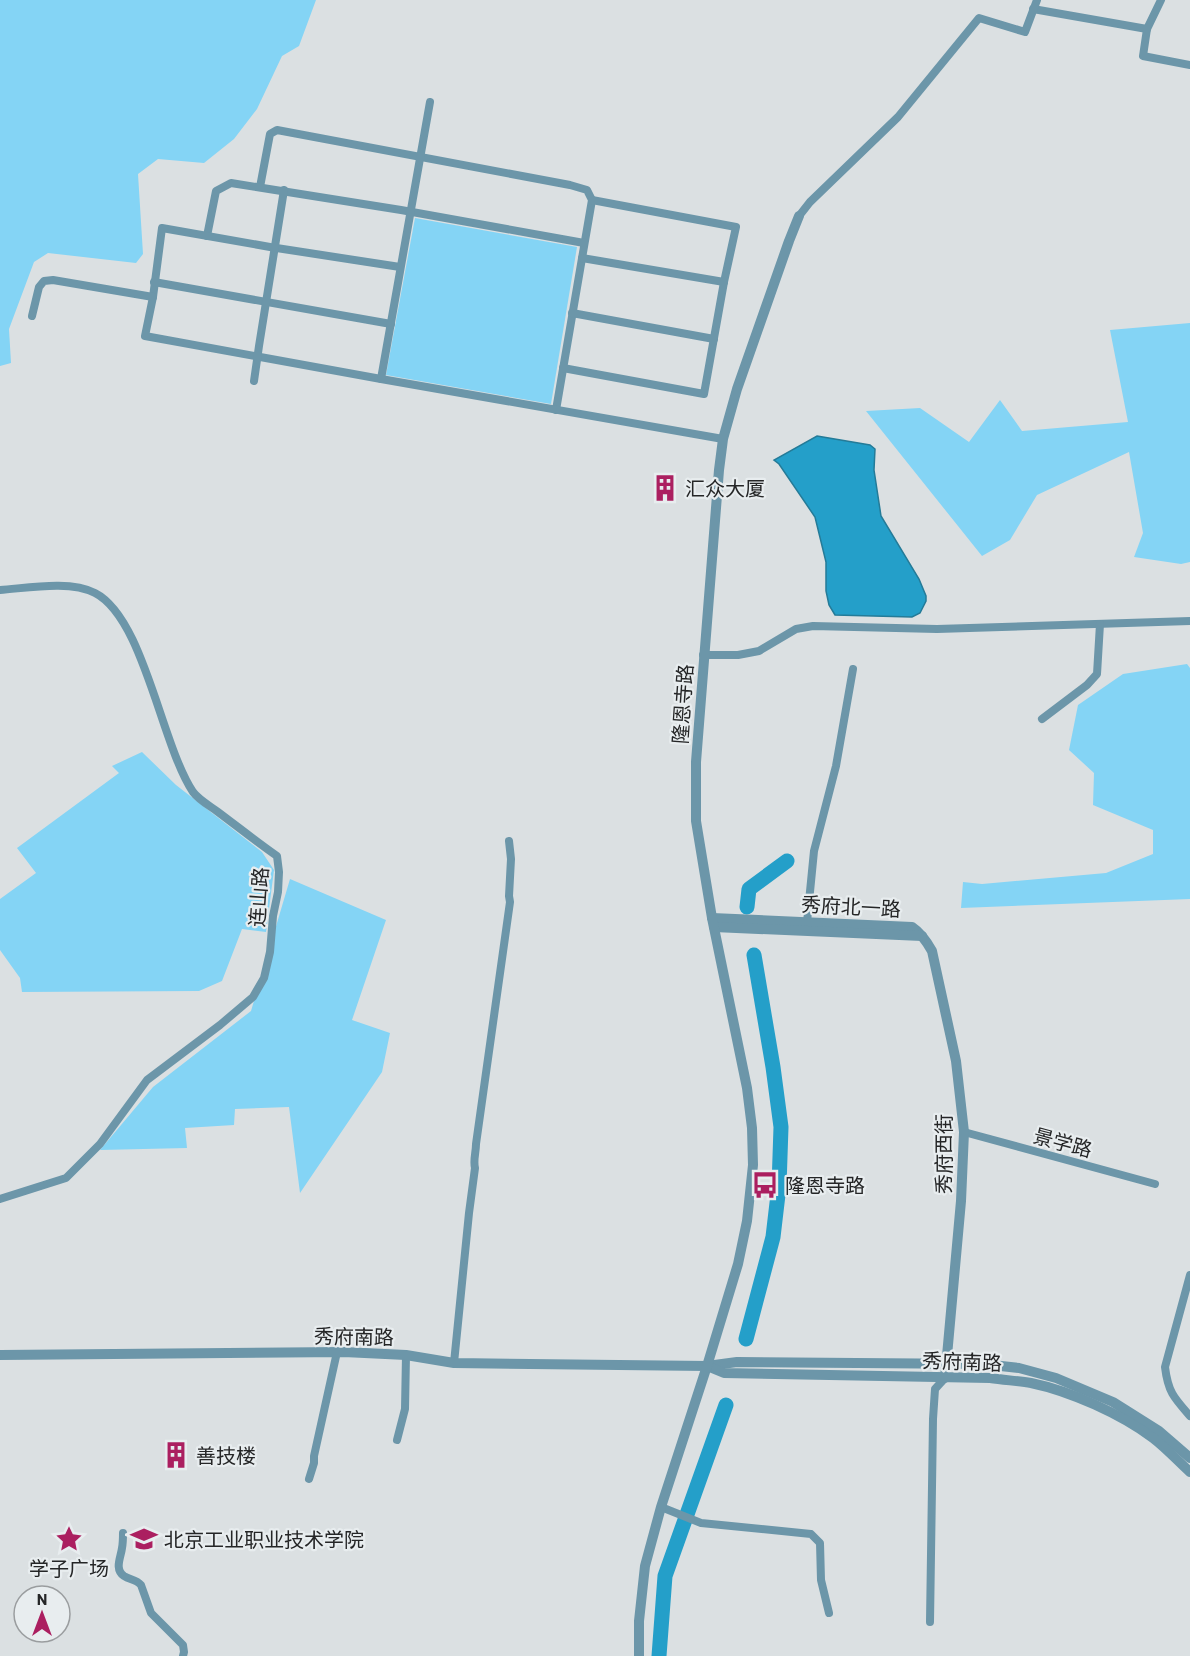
<svg xmlns="http://www.w3.org/2000/svg" width="1190" height="1656" viewBox="0 0 1190 1656" font-family="Barlow,'Noto Sans SC',sans-serif">
  <style>
    .green { fill: #84d4f5 }
    .water { fill: #249fc9; stroke: #247b98; stroke-width: 1.5 }
    .lines { fill: none; stroke-linecap: round; stroke-linejoin: round }
    .river { stroke: #249fc9; stroke-width: 15 }
    .minor { stroke: #6c96a9; stroke-width: 8 }
    .tertiary { stroke: #6c96a9; stroke-width: 10 }
    .labels { text-anchor: middle; dominant-baseline: central; stroke-width: 4.5; stroke-linejoin: round; paint-order: stroke }
    .poi-label { font-size: 20px; fill: #252627; stroke: #e8edef; text-anchor: start }
    .street-label { font-size: 20px; fill: #252627; stroke: #e8edef }
  </style>
  <rect width="100%" height="100%" fill="#dbe0e2"/>
  <g class="green">
    <polygon points="0,0 316,0 299,46 282,56 257,109 234,139 204,163 158,159 138,174 143,254 136,263 48,253 34,262 9,329 11,363 0,366"/>
    <polygon points="415,218 577,247 551,404 386,375"/>
    <polygon points="1190,323 1190,562 1181,564 1134,557 1143,533 1129,452 1037,495 1010,540 982,556 866,411 920,408 969,442 1000,400 1022,431 1128,422 1110,330"/>
    <polygon points="1187,664 1190,668 1190,899 961,908 963,882 982,884 1106,873 1153,854 1153,830 1093,805 1094,773 1069,750 1078,705 1123,674"/>
    <polygon points="142,752 176,785 262,852 274,870 266,932 242,929 222,981 199,991 22,992 20,978 0,950 0,899 36,873 17,848 119,773 112,766"/>
    <polygon points="290,879 386,920 352,1020 390,1033 382,1072 300,1193 289,1107 235,1109 234,1125 185,1128 187,1148 100,1150 153,1087 251,1011"/>
  </g>
  <polygon class="water" points="817,436 870,445 875,449 874,470 881,516 919,579 926,596 926,601 920,613 912,617 835,615 829,605 826,591 826,562 815,517 779,464 774,460"/>
  <g class="lines">
    <g class="river">
      <polyline points="747,907 749,889 787,861"/>
      <polyline points="746,1339 773,1237 779,1186 781,1127 773,1067 754,955"/>
      <polyline points="659,1656 665,1576 726,1405"/>
    </g>
    <g class="minor">
      <polyline points="1161,0 1147,29 1143,56 1190,65"/>
      <polyline points="1033,9 1147,29"/>
      <polyline points="260,187 270,134 277,130 570,185 587,190 592,200 556,410"/>
      <polyline points="799,216 810,202 898,117 979,18 1025,32 1037,0"/>
      <polyline points="207,236 216,191 231,183 401,210 584,243"/>
      <polyline points="582,258 724,282"/>
      <polyline points="400,267 270,247 162,228 153,297 145,336 381,379 723,439"/>
      <polyline points="154,282 391,324"/>
      <polyline points="572,313 714,339"/>
      <polyline points="32,316 39,287 44,281 53,280 153,297"/>
      <polyline points="563,368 704,394 724,282 736,227 592,200"/>
      <polyline points="381,379 430,102"/>
      <polyline points="254,381 259,346 284,190"/>
      <path d="M0,590C28,588 70,580 95,593C144,618 161,744 193,792C199,800 210,806 218,812C238,827 257,842 277,856L279,872L278,892L273,916L270,952L264,978L253,997L220,1025L147,1080L100,1144L66,1178L0,1199"/>
      <polyline points="703,655 738,655 759,651 796,629 813,626 937,629 1190,621"/>
      <polyline points="1042,719 1087,685 1097,674 1100,624"/>
      <polyline points="807,922 814,851 836,766 853,669"/>
      <polyline points="964,1132 1155,1184"/>
      <path d="M1190,1275L1165,1367C1168,1392 1174,1398 1190,1416"/>
      <path d="M454,1363L469,1213L475,1168C473,1160 476,1153 476,1144L510,902L509,896L511,859L509,841"/>
      <polyline points="397,1440 405,1409 406,1355"/>
      <polyline points="309,1479 314,1463 314,1456 337,1352"/>
      <polyline points="661,1507 701,1523 811,1534 820,1543 821,1580 829,1613"/>
      <path d="M123,1533C123,1538 123,1543 122,1548C121,1557 114,1569 124,1576C130,1580 136,1579 141,1585L151,1613L183,1645L184,1652L183,1656"/>
      <polyline points="930,1622 933,1419 935,1389 945,1378"/>
    </g>
    <g class="tertiary">
      <path d="M712,918L912,927C921,933 927,942 932,951L956,1061L964,1132L961,1201L945,1378"/>
      <polyline points="714,927 922,936"/>
      <polyline points="0,1355 344,1352 406,1355 454,1363 707,1366 737,1362 983,1364 1019,1368 1056,1378 1113,1402 1159,1431 1190,1458"/>
      <path d="M707,1366L724,1373L990,1378C1004,1380 1018,1381 1031,1383C1070,1391 1121,1414 1153,1438C1166,1448 1178,1461 1190,1472"/>
      <polyline points="639,1656 639,1621 645,1566 661,1507 707,1366 738,1264 747,1221 753,1165 752,1128 747,1088 712,918 696,821 696,762 719,470 723,439 737,389 789,241 799,216"/>
    </g>
  </g>
  <defs>
    <symbol id="building-bare" viewBox="-9 -9 18 18"><path d="M-4-6H4V6H1V3H-1V6H-4ZM-2.5-4.3h1.7v1.8h-1.7ZM.8-4.3h1.7v1.8H.8ZM-2.5-1h1.7V.8h-1.7ZM.8-1h1.7V.8H.8Z" fill="#ab1f60" stroke="#e8edef" stroke-width="2.5" paint-order="stroke"/></symbol>
    <symbol id="bus-bare" viewBox="-9 -9 18 18"><path d="M-5-6H5V4H4V6H2V4H-2V6H-4V4H-5ZM-3.5-4V0h7V-4ZM-3.5 1.2v1.5H-2V1.2ZM2 1.2v1.5H3.5V1.2Z" fill="#ab1f60" stroke="#e8edef" stroke-width="2.5" paint-order="stroke"/></symbol>
    <symbol id="sight-bare" viewBox="-9 -9 18 18"><path d="M0-6L1.8-2.2L6-1.7L2.9 1.2L3.7 5.4L0 3.3L-3.7 5.4L-2.9 1.2L-6-1.7L-1.8-2.2Z" fill="#ab1f60" stroke="#e8edef" stroke-width="2.5" paint-order="stroke"/></symbol>
    <symbol id="university-bare" viewBox="-9 -9 18 18"><path d="M0-5L7-2L0 1L-7-2ZM-4 1L0 2.5L4 1V4Q0 6-4 4Z" fill="#ab1f60" stroke="#e8edef" stroke-width="2.5" paint-order="stroke"/></symbol>
  </defs>
  <g fill-rule="evenodd">
    <use href="#building-bare" x="646" y="469" width="38" height="38"/>
    <use href="#bus-bare" x="746" y="1166" width="38" height="38"/>
    <use href="#building-bare" x="157" y="1436" width="38" height="38"/>
    <use href="#sight-bare" x="50" y="1520" width="38" height="38"/>
    <use href="#university-bare" x="125" y="1520" width="38" height="38"/>
  </g>
  <g class="labels">
    <g class="poi-label">
      <text x="685" y="488">汇众大厦</text>
      <text x="785" y="1185">隆恩寺路</text>
      <text x="196" y="1455">善技楼</text>
      <text x="164" y="1539">北京工业职业技术学院</text>
      <text x="69" y="1568" text-anchor="middle">学子广场</text>
    </g>
    <g class="street-label">
      <text transform="translate(682 704) rotate(-86)">隆恩寺路</text>
      <text transform="translate(258 897) rotate(-86)">连山路</text>
      <text transform="translate(851 906) rotate(3)">秀府北一路</text>
      <text transform="translate(1063 1142) rotate(15)">景学路</text>
      <text transform="translate(943 1154) rotate(-90)">秀府西街</text>
      <text transform="translate(354 1336) rotate(1)">秀府南路</text>
      <text transform="translate(962 1361) rotate(2)">秀府南路</text>
    </g>
  </g>
  <g transform="translate(42 1614)"><circle r="28" fill="#e8edef" stroke="#9a9d9f" stroke-width="1.5"/>
  <path d="M0-4.5L10 22L0 15L-10 22Z" fill="#ab1f60"/>
  <text y="-9" font-size="16" font-weight="bold" text-anchor="middle" fill="#252627">N</text>
  </g>
</svg>
